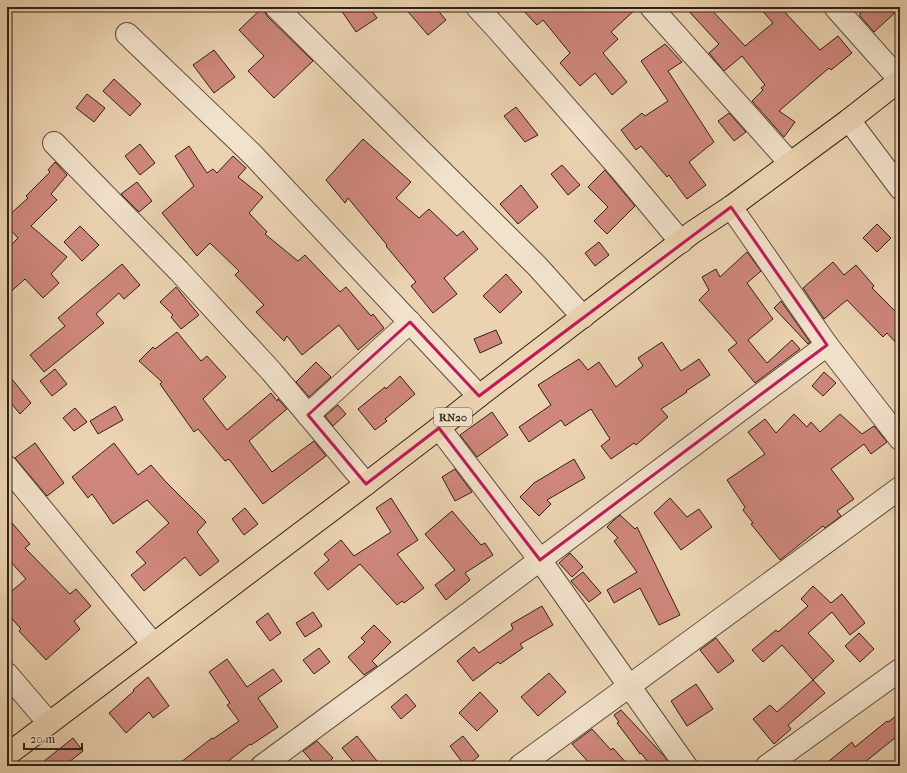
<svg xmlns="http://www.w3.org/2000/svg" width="907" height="773" viewBox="0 0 907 773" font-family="'IM FELL French Canon',serif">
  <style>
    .building { fill: #cf877d; stroke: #302117 }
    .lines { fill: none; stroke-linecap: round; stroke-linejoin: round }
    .street-casing { stroke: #5f4e3e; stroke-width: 24 }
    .primary-casing { stroke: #302117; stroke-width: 24 }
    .street { stroke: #f2e2cc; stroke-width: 22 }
    .primary { stroke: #ebd3b1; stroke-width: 22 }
    .marked { fill: none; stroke: #c2185b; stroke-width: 3; stroke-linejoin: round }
    .labels { text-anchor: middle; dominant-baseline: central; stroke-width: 4; stroke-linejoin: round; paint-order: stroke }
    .shield { fill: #f2e2cc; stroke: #6a5b4d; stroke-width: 1 }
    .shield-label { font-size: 11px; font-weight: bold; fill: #302117 }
  </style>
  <rect width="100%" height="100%" fill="#ebd3b1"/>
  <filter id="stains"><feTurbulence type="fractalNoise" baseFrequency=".005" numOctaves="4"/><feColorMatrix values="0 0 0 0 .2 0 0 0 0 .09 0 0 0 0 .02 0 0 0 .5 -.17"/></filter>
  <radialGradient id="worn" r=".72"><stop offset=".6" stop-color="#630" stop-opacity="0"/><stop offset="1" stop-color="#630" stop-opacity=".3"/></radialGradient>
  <g class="building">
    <polygon points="263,7 264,7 264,11 267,16 313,61 274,98 248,71 264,56 239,30"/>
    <polygon points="339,7 369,7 377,18 356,32"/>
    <polygon points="404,7 435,7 446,20 428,35"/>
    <polygon points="520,7 638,7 611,32 618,39 603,53 627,82 612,95 595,73 580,86 560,63 570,53 543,20 537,25"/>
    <polygon points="685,7 709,7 745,46 773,23 759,7 780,7 820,50 838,36 852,53 831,70 829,68 779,111 795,122 784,137 752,101 763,90 761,88 765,85 742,56 724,71 709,53 719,44"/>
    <polygon points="866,7 900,7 900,8 874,32 860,16 860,12"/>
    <polygon points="665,44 682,62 668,71 714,142 689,162 706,185 687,199 669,175 667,177 641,146 636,150 621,130 642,113 645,116 668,101 641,61"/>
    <polygon points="214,50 235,77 214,93 193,65"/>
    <polygon points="114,79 141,104 130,116 103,91"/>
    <polygon points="87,94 105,108 94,122 76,108"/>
    <polygon points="516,107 538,135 525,142 504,116"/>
    <polygon points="729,113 746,132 734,141 718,121"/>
    <polygon points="363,139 411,182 396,198 419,218 429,209 457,236 463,231 478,249 444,278 457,294 433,313 411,286 416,282 386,246 387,245 348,198 345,203 326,180"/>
    <polygon points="140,144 155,163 140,175 125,156"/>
    <polygon points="189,146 207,173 213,169 217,173 233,156 246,168 238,177 263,197 249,213 267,232 265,234 298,261 305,255 340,292 346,287 371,316 373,314 384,328 358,350 339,325 302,355 287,336 284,341 256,312 264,305 235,275 239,271 210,243 197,256 162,213 194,186 175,156"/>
    <polygon points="55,162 67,175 51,194 57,200 31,226 67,257 51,274 59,283 43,298 25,279 7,295 7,249 18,238 7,226 7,217 28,198 26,196 50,172 48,170"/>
    <polygon points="562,165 580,185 568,195 551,174"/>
    <polygon points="605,170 635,206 607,234 594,221 608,207 588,187"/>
    <polygon points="137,182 152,201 139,212 121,194"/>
    <polygon points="521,185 538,207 518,224 500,204"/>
    <polygon points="877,224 891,238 877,252 863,238"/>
    <polygon points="80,226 99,245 82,261 64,242"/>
    <polygon points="599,242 609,255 595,266 585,253"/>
    <polygon points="747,252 761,271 747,283 773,319 748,340 767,363 792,340 800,349 755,383 728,350 737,343 699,300 709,290 702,277 716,269 720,277"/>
    <polygon points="833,262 844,275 856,265 874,286 872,288 900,316 900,347 887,333 883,337 847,300 824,319 803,288"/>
    <polygon points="122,264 140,285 124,299 119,293 96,314 104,323 44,372 30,355 65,326 58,318"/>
    <polygon points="506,274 522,292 500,313 483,296"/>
    <polygon points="176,287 199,315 181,329 171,317 173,315 160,302"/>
    <polygon points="781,301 810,342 808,344 774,308"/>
    <polygon points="496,330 502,343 480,353 474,339"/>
    <polygon points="177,332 201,361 207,356 226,377 203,399 227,430 271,393 277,401 278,399 287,409 249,441 272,472 314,441 326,456 263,504 229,459 225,461 198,429 194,432 160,384 162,382 139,361 153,347 155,349"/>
    <polygon points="662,342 681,371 699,359 710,375 686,391 687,392 661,409 668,417 636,445 634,443 611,459 601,446 610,439 591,409 565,426 561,420 529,442 519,427 551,405 538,385 579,359 588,370 599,362 616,387 643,366 638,358"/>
    <polygon points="316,362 331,377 309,397 296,382"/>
    <polygon points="55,369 67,384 52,396 40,381"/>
    <polygon points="824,372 836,383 823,396 812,386"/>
    <polygon points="7,373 31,403 20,414 7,398"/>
    <polygon points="400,376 415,394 385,419 387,421 375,430 358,409 385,387 386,389"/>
    <polygon points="338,405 346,414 333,426 325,416"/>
    <polygon points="115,406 123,420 98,434 90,421"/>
    <polygon points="75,408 87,422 74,431 63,418"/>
    <polygon points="492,412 508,435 477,457 460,435"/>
    <polygon points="794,414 807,427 811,422 820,432 840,414 862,434 874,426 887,442 871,454 864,444 831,469 854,499 837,511 841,516 825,528 823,526 780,560 751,524 753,523 743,510 745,507 727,480 765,454 748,432 765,419 776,433"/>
    <polygon points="35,443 64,483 47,496 15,458"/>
    <polygon points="114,443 138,475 151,465 166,482 206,522 197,532 219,561 200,576 185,557 144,591 131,575 146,563 136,552 169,523 147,500 113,524 92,494 88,498 72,477"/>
    <polygon points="574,459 585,478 547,500 551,504 539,516 520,497 534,483"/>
    <polygon points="455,469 472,492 455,501 442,477"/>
    <polygon points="391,498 418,540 397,554 424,588 404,603 402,601 397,605 360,564 328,590 314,573 329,560 324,554 341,540 354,556 391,532 376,508"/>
    <polygon points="670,498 687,517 699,509 712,527 681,550 654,513"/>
    <polygon points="245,508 258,524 244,535 232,519"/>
    <polygon points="452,511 481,545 485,543 493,555 465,573 470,580 446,600 435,585 455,570 425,534"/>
    <polygon points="620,515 635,529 637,527 680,615 659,625 640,588 614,603 607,590 637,572 614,541 618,538 607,527 614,520"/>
    <polygon points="7,517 30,544 25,548 70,594 76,589 91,606 74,621 80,629 46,660 19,631 21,629 7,613 7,595 26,579 10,561 7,564"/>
    <polygon points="570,553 583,567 572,577 559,563"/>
    <polygon points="583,572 601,593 589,602 571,581"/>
    <polygon points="813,586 831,603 842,594 865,623 850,635 832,612 808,633 834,661 813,680 782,645 763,662 752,650 776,630 778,632 808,606 801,599"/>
    <polygon points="542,606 553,625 520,644 523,648 500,664 498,662 473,681 457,661 474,647 479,653 513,629 511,624"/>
    <polygon points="313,612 322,626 305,637 296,623"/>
    <polygon points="268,613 281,633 270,641 256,622"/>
    <polygon points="374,625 391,642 372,661 377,666 364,675 348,657 365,642 361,638"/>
    <polygon points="859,633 874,649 860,662 845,646"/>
    <polygon points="716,638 734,661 718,673 700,650"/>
    <polygon points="319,648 330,662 314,674 303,660"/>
    <polygon points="227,659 247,687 273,669 282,681 258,698 278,727 251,745 250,744 222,766 176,766 212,738 213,739 239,721 227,705 230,703 209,672"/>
    <polygon points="549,673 566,692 538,716 521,697"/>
    <polygon points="148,677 169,706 153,718 149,712 126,733 109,713 134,691 133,690"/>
    <polygon points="813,680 825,693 788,725 791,729 774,744 753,719 770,705 777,712"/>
    <polygon points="696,684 713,709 687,726 671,701"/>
    <polygon points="480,692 498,711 477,731 459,713"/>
    <polygon points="406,694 416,706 401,719 391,707"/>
    <polygon points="621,710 665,757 671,766 651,766 641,753 640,754 630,740 617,723 619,722 614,715"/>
    <polygon points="900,713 900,734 860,766 823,766 852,742 855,747 887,721 888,722"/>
    <polygon points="592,729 611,750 613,748 629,766 592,766 572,744"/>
    <polygon points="357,736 381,766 357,766 342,748"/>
    <polygon points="463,736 479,756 467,766 465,766 450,746"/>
    <polygon points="73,738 83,751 64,766 38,766"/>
    <polygon points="317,741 333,758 324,766 316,766 303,751"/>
  </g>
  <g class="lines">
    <defs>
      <g id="street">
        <polyline points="276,7 537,266 583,317"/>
        <polyline points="477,7 499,31 621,170 681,242"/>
        <polyline points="651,7 790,163"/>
        <polyline points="835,7 900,80"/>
        <polyline points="127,34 252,154 479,396"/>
        <polyline points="849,120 900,188"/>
        <polyline points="54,143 179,271 271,371 366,484"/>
        <polyline points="731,207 827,345"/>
        <polyline points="308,415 410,322"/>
        <polyline points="439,428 540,560 686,766"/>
        <polyline points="7,467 153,644"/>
        <polyline points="7,674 49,723"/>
        <polyline points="262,766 405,661 827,345 900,439"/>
        <polyline points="520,766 900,488"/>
        <polyline points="767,766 900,670"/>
      </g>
      <polyline id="primary" points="7,755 366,484 439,428 479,396 693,232 731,207 849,120 900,80"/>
    </defs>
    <use href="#street" class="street-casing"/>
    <use href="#primary" class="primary-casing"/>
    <use href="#street" class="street"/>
    <use href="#primary" class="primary"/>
  </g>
  <path class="marked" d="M731,207L827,345L540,560L439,428L366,484L308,415L410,322L479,396Z"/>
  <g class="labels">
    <rect class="shield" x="434" y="408" width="38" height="18" rx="3"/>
    <g class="shield-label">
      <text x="453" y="417">RN20</text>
    </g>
  </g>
  <rect width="907" height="773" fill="none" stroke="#ebd3b1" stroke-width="24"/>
  <rect x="8" y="8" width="891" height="757" fill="none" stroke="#302117" stroke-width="2"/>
  <rect x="12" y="12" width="883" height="749" fill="none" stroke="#302117"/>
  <path d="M24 743v6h58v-6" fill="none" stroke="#302117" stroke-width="2"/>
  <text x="30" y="743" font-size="12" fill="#302117" stroke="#f2e2cc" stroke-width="3" paint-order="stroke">20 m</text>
  <rect width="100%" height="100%" filter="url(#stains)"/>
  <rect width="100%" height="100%" fill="url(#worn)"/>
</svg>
